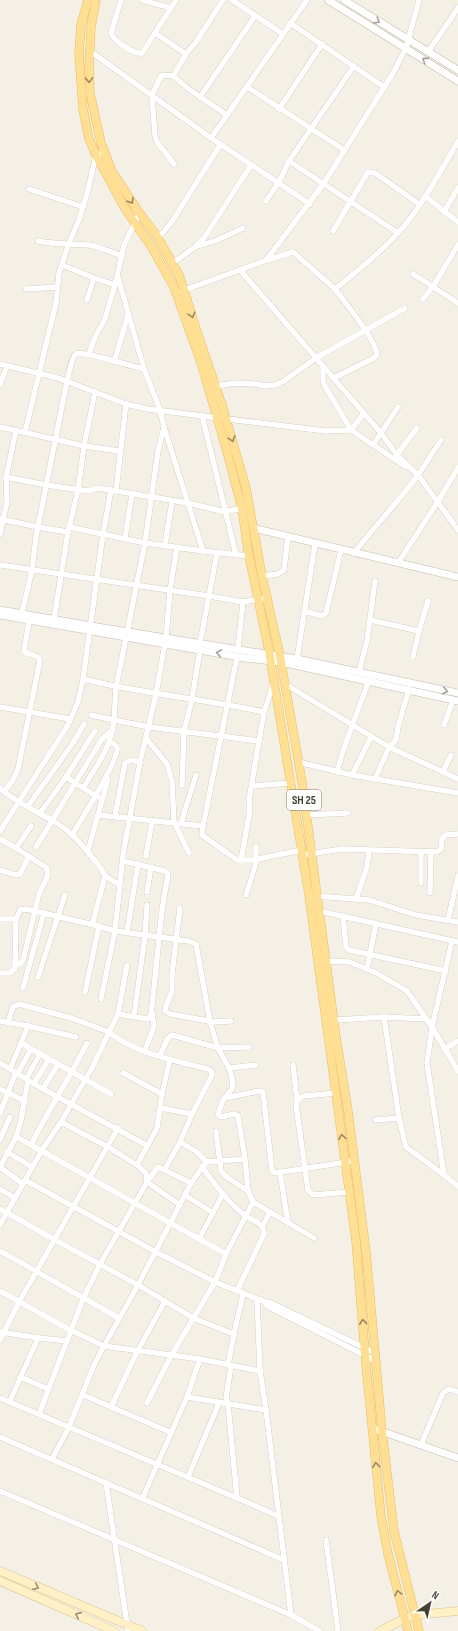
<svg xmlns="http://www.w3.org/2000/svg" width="458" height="1631" viewBox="0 0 458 1631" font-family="'Sofia Sans Condensed',sans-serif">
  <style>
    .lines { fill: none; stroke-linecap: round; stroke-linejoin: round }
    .minor-casing { stroke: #c3baab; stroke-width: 6 }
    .tertiary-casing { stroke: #c3baab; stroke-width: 8 }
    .secondary-casing { stroke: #d6c494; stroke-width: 9 }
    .primary-casing { stroke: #e9bd5f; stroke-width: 9 }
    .minor { stroke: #fff; stroke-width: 5.5 }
    .tertiary { stroke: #fff; stroke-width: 7 }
    .secondary { stroke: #fff0c5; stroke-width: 8 }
    .primary { stroke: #ffdf94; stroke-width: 8 }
    .oneway { stroke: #a3a09a }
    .oneway2 { stroke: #9a8860 }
    .oneway3 { stroke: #9a8f76 }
    .labels { text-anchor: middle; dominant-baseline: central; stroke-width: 4; stroke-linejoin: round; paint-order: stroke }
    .shield { fill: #fff; stroke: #7e7972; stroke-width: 1 }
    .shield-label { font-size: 12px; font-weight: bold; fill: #474035 }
  </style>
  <rect width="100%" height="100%" fill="#f4f0e6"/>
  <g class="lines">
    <defs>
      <g id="minor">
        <path d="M121,0L111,33C113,40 134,55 142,53L176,0"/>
        <polyline points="142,0 171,8"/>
        <polyline points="223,0 196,42 186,54 173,76 190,90 227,115"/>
        <polyline points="232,0 283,34"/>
        <polyline points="290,23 384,87"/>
        <polyline points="155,33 186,54"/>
        <polyline points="90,51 211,138 310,204"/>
        <polyline points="428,52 458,8"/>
        <polyline points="173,76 163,75 161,76 152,95 155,136 157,142 174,164"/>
        <polyline points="247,87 344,150"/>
        <polyline points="200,97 255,16"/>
        <polyline points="279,109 322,44"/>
        <polyline points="211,138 307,0"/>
        <polyline points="289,161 398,233"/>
        <polyline points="29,189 83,207"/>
        <polyline points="425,196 458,222"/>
        <polyline points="266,201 279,182 289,161 354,66"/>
        <polyline points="444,212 458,188"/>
        <polyline points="333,231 368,172 375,173 419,204"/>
        <polyline points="158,238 171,223 220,145"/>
        <path d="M38,241C55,245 72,243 89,245C100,247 111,252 122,256"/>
        <polyline points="458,245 434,285 436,289 458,303"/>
        <polyline points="195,247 217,240 243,228"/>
        <polyline points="267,259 324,183 392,75 406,48 419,0"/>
        <polyline points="173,263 195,247 204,238 251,165"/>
        <polyline points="62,265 94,278"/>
        <polyline points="240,270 381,433 397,455 418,475 458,530"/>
        <polyline points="413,274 432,286"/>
        <polyline points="118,277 144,369"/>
        <polyline points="26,289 57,287"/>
        <path d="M182,291L267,260L293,252L335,289C356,272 378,255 397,234C421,208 439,173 458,142"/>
        <polyline points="423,299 434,285"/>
        <polyline points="87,300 94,278 115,285"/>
        <polyline points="89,354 95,337 105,319 116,281 124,245 139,214"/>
        <polyline points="114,362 128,315"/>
        <polyline points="0,364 58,378 126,404 147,409 326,431 351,430 364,413"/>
        <polyline points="323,366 323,381 325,386 351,430 406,467"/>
        <path d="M334,378L374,358L377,354C374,337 346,304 335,289"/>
        <polyline points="0,384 7,366"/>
        <polyline points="216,386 235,383 255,384 265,386 275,385 284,381 316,358 405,308"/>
        <polyline points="202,415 236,555"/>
        <polyline points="0,427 84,446 120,451"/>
        <polyline points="164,427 203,551 249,556"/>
        <polyline points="25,432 56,303 59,273 69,243 79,220 88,190 96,155 104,153"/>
        <polyline points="373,445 398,407"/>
        <polyline points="395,457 417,428"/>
        <polyline points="418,475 441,440"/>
        <polyline points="6,477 46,485 88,491 98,488 188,503 225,512 242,508"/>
        <polyline points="116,491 126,404"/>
        <polyline points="0,519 38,527 68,532"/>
        <polyline points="69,527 145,543 203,551"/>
        <polyline points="0,534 7,502 6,477 16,431"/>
        <polyline points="125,538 132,494"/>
        <polyline points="165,545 172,501"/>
        <path d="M354,553C375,526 398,502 418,475L416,474"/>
        <polyline points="398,563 437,503 458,468"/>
        <polyline points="0,565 209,596 243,602 267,598"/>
        <polyline points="262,576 278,574 284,570 288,537"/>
        <polyline points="304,611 322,616 326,613 341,550"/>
        <path d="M21,617L32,570L36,537L67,381C69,376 71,357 76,354C81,350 134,367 144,369L160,410L164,427L158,451L145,543L116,687L114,720L149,727L259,741"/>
        <polyline points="54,619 68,532 78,490 84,446 95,392"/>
        <polyline points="370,620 419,631"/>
        <polyline points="200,643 217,553"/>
        <polyline points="238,649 243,602"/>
        <polyline points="237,657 203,826 202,835 237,860 253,860 302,850"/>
        <polyline points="413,657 419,631 428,601"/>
        <polyline points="297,659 315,544"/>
        <polyline points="359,672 367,641 375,581"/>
        <path d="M83,679C143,694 204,699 264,712"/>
        <polyline points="285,684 389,747 458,779"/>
        <polyline points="0,707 70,719"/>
        <polyline points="444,725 453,700"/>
        <polyline points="146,738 167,764 172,781 174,822 189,853"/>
        <polyline points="298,762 352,775 458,793"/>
        <polyline points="337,772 343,751 369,680"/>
        <polyline points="443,772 451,755"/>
        <polyline points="352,775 371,737"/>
        <path d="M66,777L83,788C97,765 111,748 114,720L91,715"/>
        <polyline points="375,779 389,747 396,740 398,727 409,689"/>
        <polyline points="182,785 184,731 192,699 200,650"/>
        <polyline points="252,786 292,783"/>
        <path d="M0,788C16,803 39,812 58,824C71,832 81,843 91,856C96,862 102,868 105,876L93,922L90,924L26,909L20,910L16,919H0"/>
        <polyline points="83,788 98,797"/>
        <path d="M4,792L13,780L18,769L40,660C37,653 29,656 24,651L29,621"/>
        <polyline points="28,806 73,743 84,724"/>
        <polyline points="40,813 66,777 95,731"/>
        <polyline points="98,815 108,779"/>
        <polyline points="306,815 348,813"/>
        <polyline points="115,816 125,763 131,760 140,762"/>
        <polyline points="181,823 196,775"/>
        <polyline points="0,831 68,725 78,702 83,679 103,534 111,490"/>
        <path d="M72,835C79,823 121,757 117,747C117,745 112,743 110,742"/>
        <polyline points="0,839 16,848 31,826"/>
        <polyline points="36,847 102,739 113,730"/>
        <polyline points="88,851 98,815 203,826"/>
        <polyline points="421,852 421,883"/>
        <polyline points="303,855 342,849 437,852 441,849 442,839 445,835 458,834"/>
        <polyline points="146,856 152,821"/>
        <polyline points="241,860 250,810 249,800 259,741 264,712 273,685"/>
        <polyline points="0,870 16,875 20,874 29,856"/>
        <polyline points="105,876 120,885"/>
        <polyline points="147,892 151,867"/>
        <polyline points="430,893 431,852"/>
        <polyline points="246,895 256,863 256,846"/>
        <polyline points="315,896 369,900 416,915 458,922"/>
        <polyline points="356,899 367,867 369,851"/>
        <polyline points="180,908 172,974 172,991 166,1006 165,1011 170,1014 214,1022 231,1021"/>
        <polyline points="319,911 458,942"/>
        <polyline points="343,916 346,947 349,950 446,971"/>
        <polyline points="448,920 458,876"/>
        <polyline points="90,924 115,931 123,855 140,762 156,694 166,638 170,590 177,547"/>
        <polyline points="127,932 138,864"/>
        <polyline points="452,941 432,1027 427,1063 444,1175 458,1186"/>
        <polyline points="324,961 350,962 378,974 407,991 432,1027 458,1071"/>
        <polyline points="15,964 20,964 23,960 39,894 48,875 47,868 16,848"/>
        <path d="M127,965L118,1014L109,1032C136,1054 175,1061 208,1069L211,1071L212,1075L192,1114L180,1142L197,1152L207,1162"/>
        <polyline points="367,969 376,923"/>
        <polyline points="0,973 10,973 15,968 16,919"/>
        <polyline points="38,977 65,895"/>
        <polyline points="23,988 44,913"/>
        <polyline points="85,992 99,926"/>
        <polyline points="118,1014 147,1019 151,1016 162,910 168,874 165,871 123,861"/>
        <polyline points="134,1016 145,936 147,905"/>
        <polyline points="384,1017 399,1118 406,1147 444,1175"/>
        <polyline points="335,1020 384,1017 427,1019"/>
        <polyline points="0,1021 28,1026"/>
        <polyline points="21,1043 28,1026 76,1037"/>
        <path d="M87,1043C70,1078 48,1110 31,1145L199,1239L223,1194"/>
        <polyline points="444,1049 458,1041"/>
        <polyline points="145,1050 154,1027 152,1013"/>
        <polyline points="160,1055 168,1038 172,1035 218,1048 249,1047"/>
        <polyline points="0,1063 43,1089 148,1146"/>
        <polyline points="293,1065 297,1100"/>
        <polyline points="229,1068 256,1065"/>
        <polyline points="10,1069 21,1043 111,1094"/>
        <polyline points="18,1073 31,1049"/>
        <polyline points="123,1073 162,1094"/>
        <polyline points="26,1079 40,1054"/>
        <polyline points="34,1083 49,1059"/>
        <polyline points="0,1089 25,1101"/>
        <polyline points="43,1089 58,1064"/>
        <path d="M336,1093L304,1096C299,1098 297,1099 296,1105L308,1190L313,1195L349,1192"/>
        <polyline points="225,1098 259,1091 263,1092 272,1170 275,1173 354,1161"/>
        <polyline points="161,1108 192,1114"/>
        <polyline points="0,1113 16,1072"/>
        <polyline points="376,1120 399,1118"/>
        <polyline points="216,1131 221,1171 228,1178 248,1191 253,1202"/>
        <polyline points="16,1137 31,1145"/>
        <polyline points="0,1140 10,1117"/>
        <polyline points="7,1152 32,1167"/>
        <polyline points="245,1159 248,1191"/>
        <polyline points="137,1165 157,1128 162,1094 170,1059"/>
        <path d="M202,1167C215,1184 228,1203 246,1216C253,1221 265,1224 264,1234L237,1291"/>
        <polyline points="165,1169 180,1142"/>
        <polyline points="280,1172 288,1223"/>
        <polyline points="25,1180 156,1252 215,1282 263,1301 269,1307 376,1361"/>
        <polyline points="23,1184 0,1167 16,1137 21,1120 28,1080"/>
        <polyline points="0,1189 15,1198"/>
        <polyline points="185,1195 213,1213"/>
        <polyline points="180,1205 147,1182 158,1167 191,1183"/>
        <polyline points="0,1209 55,1240 138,1285 193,1318 234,1334 243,1294"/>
        <polyline points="0,1225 42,1150 61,1122 92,1068 109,1032 71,1018 19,1004 13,1007 8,1023"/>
        <polyline points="262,1227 270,1212"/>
        <polyline points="199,1239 226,1254"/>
        <polyline points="0,1251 119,1318"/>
        <polyline points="0,1291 70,1330 104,1346 200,1359 260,1371"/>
        <polyline points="257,1299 260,1371 266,1410 291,1615"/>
        <polyline points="265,1302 271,1303 375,1353"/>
        <polyline points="1,1332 38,1338"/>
        <polyline points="0,1340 19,1302 118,1128"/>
        <polyline points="228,1365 234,1334"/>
        <polyline points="231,1366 226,1398 228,1404 237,1498 278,1516"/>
        <polyline points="20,1377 48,1389"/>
        <polyline points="83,1395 172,1433"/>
        <polyline points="187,1397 266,1410"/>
        <polyline points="0,1398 237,1498"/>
        <polyline points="10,1401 38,1338 68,1341"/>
        <polyline points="147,1403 171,1356 215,1282 226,1254 253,1202 314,1238"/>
        <polyline points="111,1407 138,1350 165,1301"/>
        <polyline points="39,1414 83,1299 100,1264 147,1182 146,1173 137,1165 108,1147 61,1122"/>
        <polyline points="0,1437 284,1560"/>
        <polyline points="421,1445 443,1393 449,1389 458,1392"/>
        <polyline points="52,1459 69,1427 94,1365 104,1346 138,1285 189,1187 202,1167 207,1162 245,1159 238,1116 234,1114 221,1117 218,1114 223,1100 232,1089 233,1081 229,1068 218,1048 210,1022 196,944 188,941 115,931 101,999"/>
        <polyline points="188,1477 219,1403"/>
        <polyline points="106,1483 128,1631"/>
        <polyline points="0,1491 291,1615 319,1631"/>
        <polyline points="142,1499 187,1397 200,1359"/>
        <polyline points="326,1540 338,1631"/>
      </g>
      <g id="tertiary">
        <polyline points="328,0 458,81"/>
        <polyline points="344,0 458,70"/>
        <polyline points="253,528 458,577"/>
        <polyline points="0,610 91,626 297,659 458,693"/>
        <polyline points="0,615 245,658 281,662 458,701"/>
        <polyline points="372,1428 458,1458"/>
      </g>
      <g id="secondary">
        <polyline points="0,1571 142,1631"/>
        <polyline points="0,1581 114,1631"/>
        <polyline points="380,1631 404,1619 415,1615 458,1611"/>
      </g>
      <g id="primary">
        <polyline points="88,0 81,25 79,54 83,109 89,139 96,155 127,212 151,246 174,287 201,363 226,448 242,508 248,551 269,651 309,895 356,1241 365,1354 381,1516 388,1554 408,1631"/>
        <polyline points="96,0 91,27 89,67 90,93 101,143 112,171 138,211 158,238 179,275 184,290 197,332 222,405 246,488 262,576 280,656 302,782 336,1037 348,1111 366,1252 382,1431 394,1531 419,1631"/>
      </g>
    </defs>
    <use href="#minor" class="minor-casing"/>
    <use href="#tertiary" class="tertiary-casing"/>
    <use href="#secondary" class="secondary-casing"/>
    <use href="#primary" class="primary-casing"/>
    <use href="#minor" class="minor"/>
    <use href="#tertiary" class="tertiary"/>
    <use href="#secondary" class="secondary"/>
    <use href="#primary" class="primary"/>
  </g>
  <defs><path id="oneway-chevron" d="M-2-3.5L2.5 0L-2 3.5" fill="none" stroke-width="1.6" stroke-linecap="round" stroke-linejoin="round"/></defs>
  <g class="oneway">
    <use href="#oneway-chevron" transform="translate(377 21) rotate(31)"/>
    <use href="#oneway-chevron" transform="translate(425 60) rotate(-147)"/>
    <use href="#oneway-chevron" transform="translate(219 653) rotate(-170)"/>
    <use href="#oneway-chevron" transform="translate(445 691) rotate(12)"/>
  </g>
  <g class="oneway2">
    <use href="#oneway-chevron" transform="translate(89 80) rotate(88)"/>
    <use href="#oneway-chevron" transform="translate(131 201) rotate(58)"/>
    <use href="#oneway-chevron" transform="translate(192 315) rotate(74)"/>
    <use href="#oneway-chevron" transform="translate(232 439) rotate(73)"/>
    <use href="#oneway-chevron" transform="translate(342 1137) rotate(-98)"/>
    <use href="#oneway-chevron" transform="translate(363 1322) rotate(-95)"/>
    <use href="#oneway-chevron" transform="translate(376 1465) rotate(-96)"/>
    <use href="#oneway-chevron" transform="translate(398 1593) rotate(-104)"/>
  </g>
  <g class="oneway3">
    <use href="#oneway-chevron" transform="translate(36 1587) rotate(24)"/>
    <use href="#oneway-chevron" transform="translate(78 1615) rotate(-156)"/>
  </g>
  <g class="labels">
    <rect class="shield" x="287" y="790" width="34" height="20" rx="3"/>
    <g class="shield-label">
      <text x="304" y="800">SH 25</text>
    </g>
  </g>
  <g transform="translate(430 1603) rotate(34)" stroke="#ffffff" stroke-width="3" paint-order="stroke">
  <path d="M0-3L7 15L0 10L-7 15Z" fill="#474035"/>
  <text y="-6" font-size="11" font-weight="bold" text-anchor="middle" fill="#474035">N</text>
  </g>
</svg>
